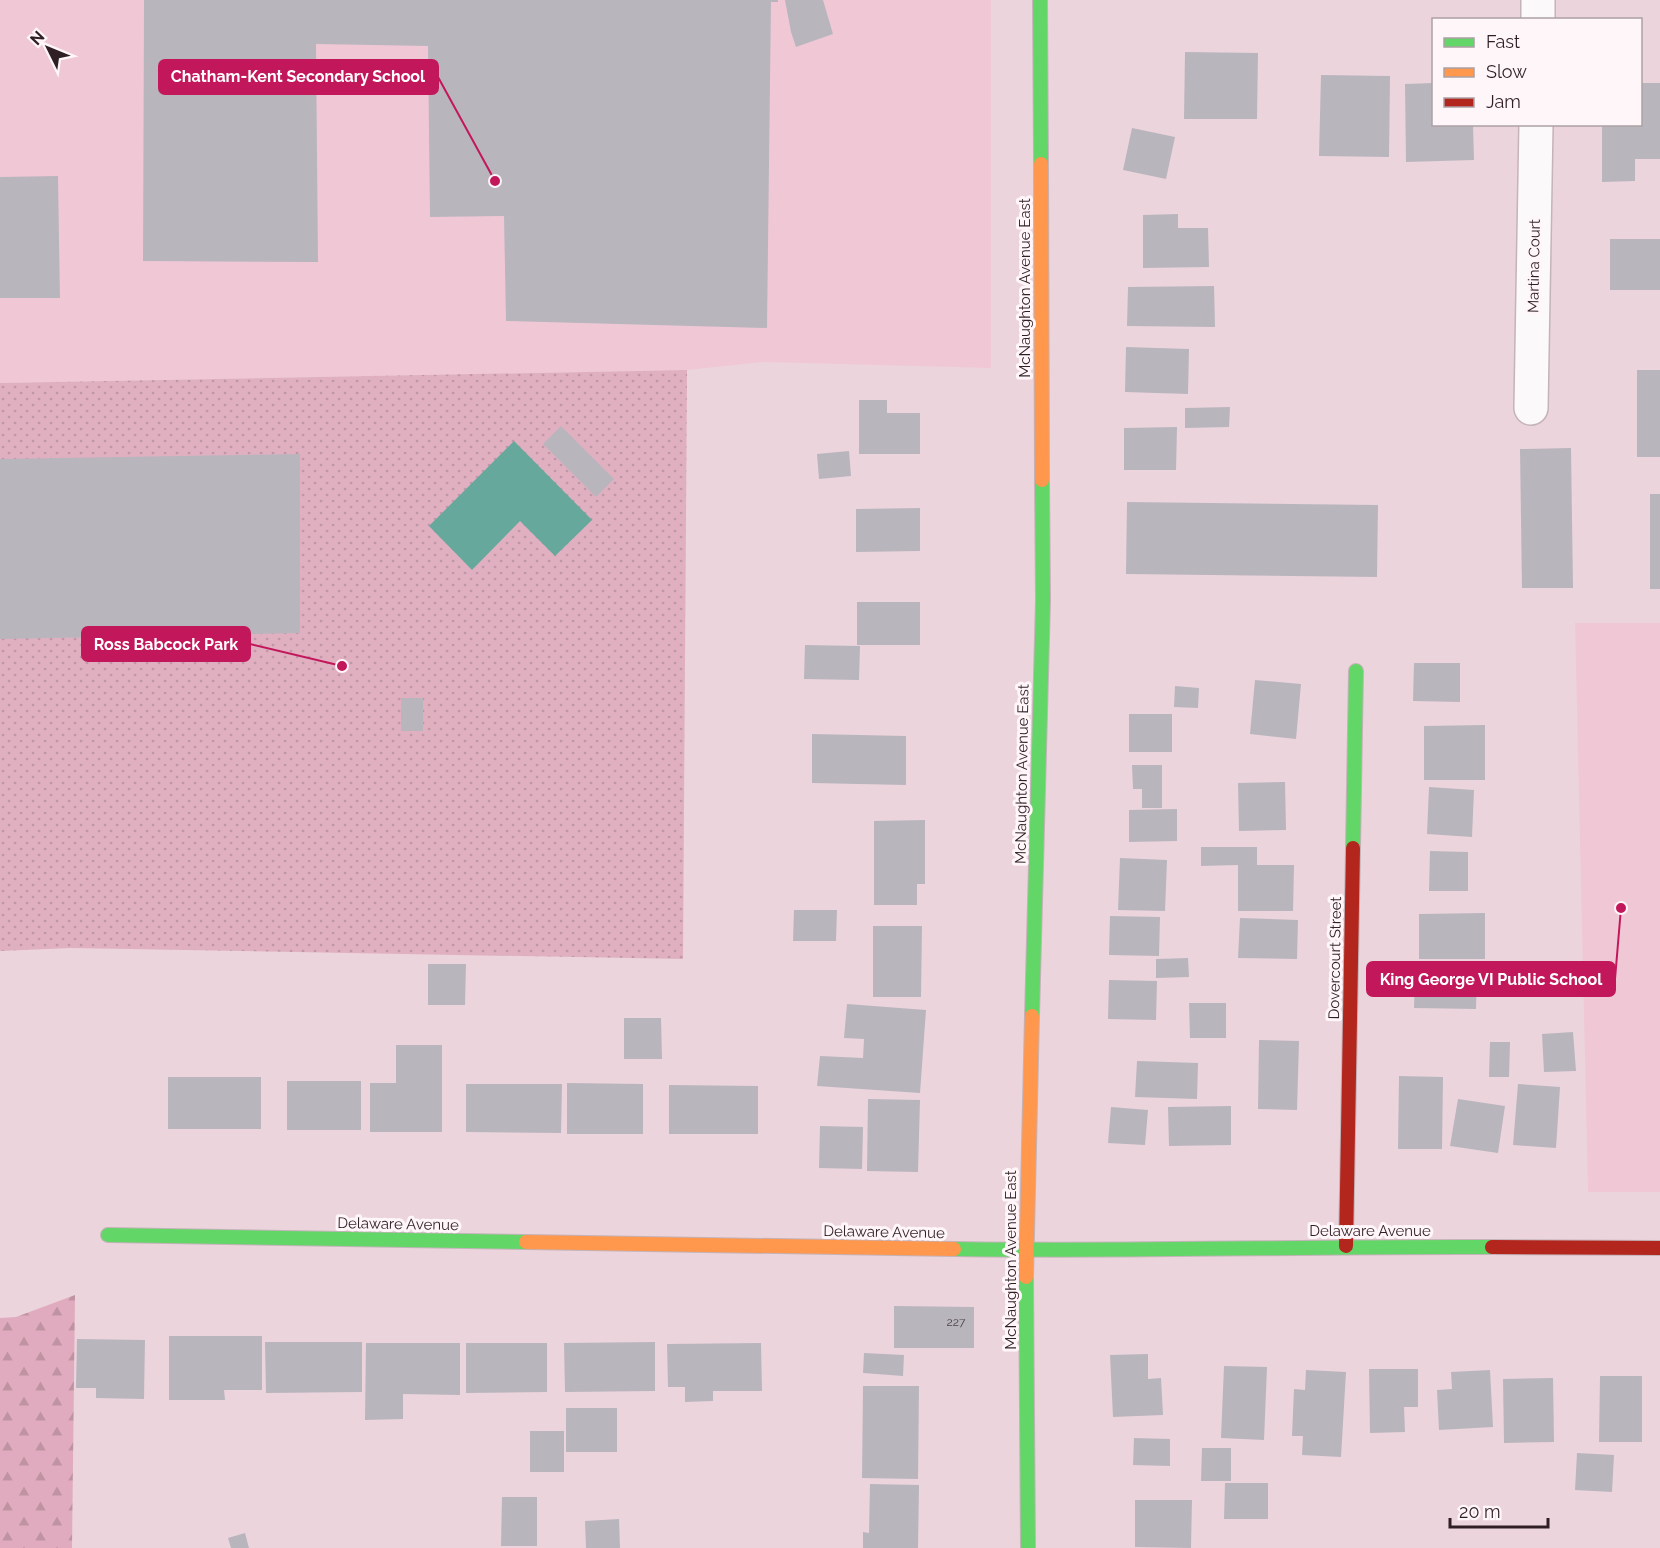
<svg xmlns="http://www.w3.org/2000/svg" width="1660" height="1548" viewBox="0 0 1660 1548" font-family="Raleway,sans-serif">
  <style>
    .built { fill: #f0c8d5 }
    .forest { fill: url(#forest-firs) }
    .park { fill: url(#park-dots) }
    .water { fill: #66a89c }
    .building { fill: #b9b5bd }
    .lines { fill: none; stroke-linecap: round; stroke-linejoin: round }
    .street-casing { stroke: #c4b3b9; stroke-width: 36 }
    .fast-casing { stroke: #c4b3b9; stroke-width: 16 }
    .slow-casing { stroke: #c4b3b9; stroke-width: 16 }
    .jam-casing { stroke: #c4b3b9; stroke-width: 16 }
    .street { stroke: #fcf9fa; stroke-width: 33 }
    .fast { stroke: #63d668; stroke-width: 14 }
    .slow { stroke: #ff974d; stroke-width: 14 }
    .jam { stroke: #b3261e; stroke-width: 14 }
    .labels { text-anchor: middle; dominant-baseline: central; stroke-width: 6; stroke-linejoin: round; paint-order: stroke }
    .number-label { font-size: 12px; fill: #52444b }
    .street-label { font-size: 15px; fill: #2f1f25; stroke: #fff6f9 }
    .leader { fill: none; stroke: #c2185b; stroke-width: 2 }
    .callout-dot { fill: #c2185b; stroke: #fff6f9; stroke-width: 2 }
    .callout { fill: #c2185b; stroke: #c2185b; stroke-width: 2 }
    .callout-label { font-size: 16px; text-anchor: middle; font-weight: bold; fill: #fff }
  </style>
  <defs>
    <pattern id="forest-firs" width="22" height="20" patternUnits="userSpaceOnUse" patternTransform="scale(1.5)"><rect width="22" height="20" fill="#e0abbe"/><path d="M5 1l3.5 6h-7zM16 11l3.5 6h-7z" fill="#c093a3"/></pattern>
    <pattern id="park-dots" width="8" height="8" patternUnits="userSpaceOnUse" patternTransform="scale(1.5)"><rect width="8" height="8" fill="#e0b0c1"/><path d="M2 2h.1M6 6h.1" fill="none" stroke="#c097a6" stroke-width="1.8" stroke-linecap="round"/></pattern>
  </defs>
  <rect width="100%" height="100%" fill="#ecd4dc"/>
  <g class="built">
    <polygon points="0,0 991,0 991,368 763,362 687,370 0,383"/>
    <polygon points="1575,623 1660,623 1660,1192 1588,1192"/>
  </g>
  <polygon class="forest" points="75,1295 72,1548 0,1548 0,1318 16,1317"/>
  <polygon class="park" points="687,370 683,959 71,948 0,951 0,383"/>
  <polygon class="water" points="514,441 592,520 555,556 520,521 472,570 429,526"/>
  <g class="building">
    <polygon points="144,0 778,0 778,2 771,2 767,328 506,321 504,216 430,217 428,46 316,44 318,262 143,261"/>
    <polygon points="785,0 823,0 833,34 796,47 791,32"/>
    <polygon points="1185,52 1258,53 1257,119 1184,119"/>
    <polygon points="1321,75 1390,76 1389,157 1319,156"/>
    <polygon points="1434,83 1434,124 1473,124 1474,160 1406,162 1405,84"/>
    <polygon points="1640,83 1660,83 1660,159 1635,159 1635,181 1602,182 1602,124 1640,124"/>
    <polygon points="1132,128 1175,137 1166,179 1123,170"/>
    <polygon points="58,176 60,298 0,298 0,177"/>
    <polygon points="1178,214 1178,228 1208,228 1209,267 1143,268 1143,215"/>
    <rect x="1610" y="239" width="50" height="51"/>
    <polygon points="1214,286 1215,327 1127,326 1128,287"/>
    <polygon points="1126,347 1189,349 1188,394 1125,392"/>
    <rect x="1637" y="370" width="23" height="87"/>
    <polygon points="859,400 887,400 887,413 920,413 920,454 859,454"/>
    <polygon points="1230,407 1229,427 1185,428 1185,408"/>
    <polygon points="561,426 614,479 596,497 543,444"/>
    <polygon points="1177,427 1176,470 1124,470 1124,428"/>
    <polygon points="1571,448 1573,588 1522,588 1520,449"/>
    <polygon points="849,451 851,476 819,479 817,454"/>
    <polygon points="300,454 300,633 0,639 0,459"/>
    <rect x="1650" y="494" width="10" height="95"/>
    <polygon points="1127,502 1378,505 1377,577 1126,574"/>
    <polygon points="920,508 920,551 856,552 856,509"/>
    <rect x="857" y="602" width="63" height="43"/>
    <polygon points="805,645 860,646 859,680 804,679"/>
    <polygon points="1414,663 1460,663 1460,702 1413,701"/>
    <polygon points="1255,680 1301,684 1296,739 1250,734"/>
    <polygon points="1175,686 1199,688 1198,708 1174,707"/>
    <rect x="401" y="698" width="22" height="33"/>
    <rect x="1129" y="714" width="43" height="38"/>
    <polygon points="1485,725 1485,780 1424,780 1424,726"/>
    <polygon points="812,734 906,736 906,785 812,783"/>
    <polygon points="1132,765 1162,765 1162,808 1142,808 1142,789 1133,789"/>
    <polygon points="1285,782 1286,830 1239,831 1238,783"/>
    <polygon points="1429,787 1474,790 1472,837 1427,834"/>
    <polygon points="1177,809 1177,841 1129,842 1129,810"/>
    <polygon points="925,820 925,884 917,884 917,905 874,905 874,821"/>
    <polygon points="1201,847 1257,847 1257,865 1294,865 1293,911 1238,911 1238,865 1201,866"/>
    <polygon points="1430,851 1468,852 1468,891 1429,891"/>
    <polygon points="1120,858 1167,860 1165,911 1118,910"/>
    <polygon points="794,910 837,910 836,941 793,941"/>
    <polygon points="1485,913 1485,959 1419,959 1419,914"/>
    <polygon points="1110,916 1160,917 1159,956 1109,955"/>
    <polygon points="1240,918 1298,920 1297,959 1238,958"/>
    <polygon points="873,926 922,926 921,997 873,997"/>
    <polygon points="1188,958 1189,977 1156,978 1156,959"/>
    <polygon points="428,964 466,964 465,1005 428,1005"/>
    <polygon points="1415,974 1477,974 1476,1009 1414,1008"/>
    <polygon points="1109,980 1157,981 1156,1020 1108,1019"/>
    <polygon points="1189,1003 1226,1003 1226,1038 1190,1038"/>
    <polygon points="847,1004 926,1010 920,1093 817,1086 820,1056 863,1058 864,1039 844,1038"/>
    <polygon points="624,1018 661,1018 662,1059 624,1059"/>
    <polygon points="1573,1032 1576,1071 1544,1072 1542,1034"/>
    <polygon points="1259,1040 1299,1041 1297,1110 1258,1109"/>
    <polygon points="1490,1042 1510,1042 1509,1077 1489,1077"/>
    <polygon points="396,1045 442,1045 442,1132 370,1132 370,1083 396,1083"/>
    <polygon points="1137,1061 1198,1063 1197,1099 1135,1097"/>
    <polygon points="1399,1076 1443,1077 1442,1149 1398,1149"/>
    <rect x="168" y="1077" width="93" height="52"/>
    <rect x="287" y="1081" width="74" height="49"/>
    <polygon points="567,1083 643,1084 643,1134 567,1134"/>
    <polygon points="466,1084 562,1084 561,1133 466,1132"/>
    <polygon points="1518,1084 1560,1087 1556,1148 1513,1145"/>
    <polygon points="669,1085 758,1086 758,1134 669,1134"/>
    <polygon points="868,1099 920,1100 918,1172 867,1171"/>
    <polygon points="1458,1099 1505,1106 1498,1153 1450,1146"/>
    <polygon points="1231,1106 1231,1145 1169,1146 1168,1107"/>
    <polygon points="1111,1107 1148,1110 1145,1145 1108,1143"/>
    <polygon points="820,1126 863,1127 862,1169 819,1168"/>
    <polygon points="894,1306 974,1307 974,1348 894,1348"/>
    <polygon points="169,1336 262,1336 262,1390 224,1390 225,1400 169,1400"/>
    <polygon points="77,1339 145,1340 144,1399 96,1398 96,1388 76,1388"/>
    <polygon points="265,1342 362,1342 362,1392 266,1393"/>
    <polygon points="655,1342 655,1391 565,1392 564,1343"/>
    <polygon points="366,1343 460,1343 460,1395 403,1394 403,1419 365,1420"/>
    <polygon points="466,1343 547,1343 547,1392 466,1393"/>
    <polygon points="761,1343 762,1391 713,1391 713,1401 685,1402 685,1387 668,1387 667,1344"/>
    <polygon points="864,1353 904,1355 903,1376 863,1373"/>
    <polygon points="1148,1354 1148,1379 1161,1378 1163,1415 1113,1417 1110,1355"/>
    <polygon points="1224,1366 1267,1367 1264,1440 1221,1438"/>
    <polygon points="1369,1369 1418,1369 1418,1407 1404,1407 1405,1432 1370,1433"/>
    <polygon points="1306,1370 1346,1372 1341,1457 1302,1455 1303,1436 1292,1436 1294,1389 1305,1390"/>
    <polygon points="1490,1370 1493,1427 1439,1430 1437,1390 1452,1389 1451,1372"/>
    <polygon points="1600,1376 1642,1376 1642,1442 1599,1442"/>
    <polygon points="1553,1378 1554,1442 1504,1443 1503,1379"/>
    <polygon points="863,1386 919,1386 918,1479 862,1478"/>
    <rect x="566" y="1408" width="51" height="44"/>
    <rect x="530" y="1431" width="34" height="41"/>
    <polygon points="1134,1438 1170,1439 1170,1466 1133,1465"/>
    <polygon points="1202,1448 1231,1448 1231,1481 1201,1481"/>
    <polygon points="1577,1453 1614,1455 1612,1492 1575,1490"/>
    <polygon points="1225,1483 1268,1483 1268,1519 1224,1519"/>
    <polygon points="870,1484 919,1485 918,1548 863,1548 863,1532 869,1533"/>
    <polygon points="502,1497 537,1497 537,1546 501,1546"/>
    <polygon points="1135,1500 1192,1500 1191,1548 1135,1547"/>
    <polygon points="619,1519 620,1548 586,1548 585,1521"/>
    <polygon points="245,1533 249,1548 231,1548 228,1538"/>
  </g>
  <g class="lines">
    <defs>
      <g id="street">
        <polyline points="1538,20 1538,0"/>
        <polyline points="1531,408 1536,124"/>
      </g>
      <g id="fast">
        <polyline points="1040,0 1041,164"/>
        <polyline points="1353,848 1356,671"/>
        <polyline points="1032,1016 1043,600 1042,480"/>
        <polyline points="108,1235 526,1242"/>
        <path d="M954,1249C1134,1252 1313,1246 1492,1247"/>
        <polyline points="1026,1277 1028,1548"/>
      </g>
      <g id="slow">
        <polyline points="1041,164 1042,480"/>
        <polyline points="526,1242 954,1249"/>
        <polyline points="1026,1277 1032,1016"/>
      </g>
      <g id="jam">
        <polyline points="1346,1246 1353,848"/>
        <polyline points="1492,1247 1660,1248"/>
      </g>
    </defs>
    <use href="#street" class="street-casing"/>
    <use href="#fast" class="fast-casing"/>
    <use href="#slow" class="slow-casing"/>
    <use href="#jam" class="jam-casing"/>
    <use href="#street" class="street"/>
    <use href="#fast" class="fast"/>
    <use href="#slow" class="slow"/>
    <use href="#jam" class="jam"/>
  </g>
  <g class="labels">
    <g class="number-label">
      <text x="956" y="1322">227</text>
    </g>
    <g class="street-label">
      <text transform="translate(1534 266) rotate(-89)">Martina Court</text>
      <text transform="translate(1025 288) rotate(-90)">McNaughton Avenue East</text>
      <text transform="translate(1022 774) rotate(-89)">McNaughton Avenue East</text>
      <text transform="translate(1335 958) rotate(-89)">Dovercourt Street</text>
      <text transform="translate(398 1224) rotate(1)">Delaware Avenue</text>
      <text x="1370" y="1231">Delaware Avenue</text>
      <text transform="translate(884 1232) rotate(1)">Delaware Avenue</text>
      <text transform="translate(1011 1260) rotate(-90)">McNaughton Avenue East</text>
    </g>
  </g>
  <path class="leader" d="M495 181L438 77M342 666L250 644M1621 908L1615 979"/>
  <g class="callout-dot">
    <circle cx="495" cy="181" r="6"/>
    <circle cx="342" cy="666" r="6"/>
    <circle cx="1621" cy="908" r="6"/>
  </g>
  <g class="callout">
    <rect x="159" y="60" width="279" height="34" rx="6"/>
    <rect x="82" y="627" width="168" height="34" rx="6"/>
    <rect x="1367" y="962" width="248" height="34" rx="6"/>
  </g>
  <g class="callout-label">
    <text x="298" y="82">Chatham-Kent Secondary School</text>
    <text x="166" y="650">Ross Babcock Park</text>
    <text x="1491" y="985">King George VI Public School</text>
  </g>
  <rect x="1432" y="18" width="210" height="108" fill="#fff6f9" stroke="#aca0a4" stroke-width="1.5"/>
  <rect x="1444" y="38" width="30" height="9" fill="#63d668" stroke="#aca0a4" stroke-width="1.5"/>
  <text x="1486" y="48" font-size="18" fill="#2f1f25">Fast</text>
  <rect x="1444" y="68" width="30" height="9" fill="#ff974d" stroke="#aca0a4" stroke-width="1.5"/>
  <text x="1486" y="78" font-size="18" fill="#2f1f25">Slow</text>
  <rect x="1444" y="98" width="30" height="9" fill="#b3261e" stroke="#aca0a4" stroke-width="1.5"/>
  <text x="1486" y="108" font-size="18" fill="#2f1f25">Jam</text>
  <g transform="translate(48 48) rotate(313)" stroke="#fff6f9" stroke-width="4.5" paint-order="stroke">
  <path d="M0-4.5L10 22L0 15L-10 22Z" fill="#2f1f25"/>
  <text y="-9" font-size="16" font-weight="bold" text-anchor="middle" fill="#2f1f25">N</text>
  </g>
  <path d="M1450 1518v9h98v-9" fill="none" stroke="#2f1f25" stroke-width="3"/>
  <text x="1459" y="1518" font-size="18" fill="#2f1f25" stroke="#fff6f9" stroke-width="4.5" paint-order="stroke">20 m</text>
</svg>
